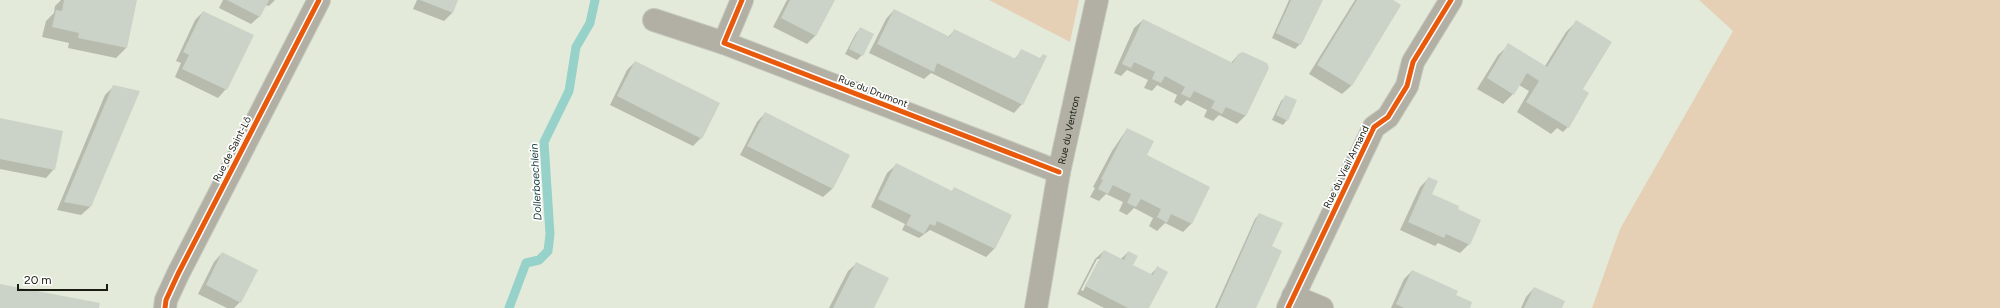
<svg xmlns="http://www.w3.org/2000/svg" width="2000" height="308" viewBox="0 0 2000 308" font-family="Figtree,sans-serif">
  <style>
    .green { fill: #e6d0b5 }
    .shadow { fill: #0003; fill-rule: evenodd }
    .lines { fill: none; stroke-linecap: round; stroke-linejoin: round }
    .stream { stroke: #96d2c9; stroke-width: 9 }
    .building { fill: #cbd3c8 }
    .minor-casing { stroke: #c3c7bc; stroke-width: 24 }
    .minor { stroke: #b2afa5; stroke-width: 22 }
    .cycleway-casing { stroke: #fff; stroke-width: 8 }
    .cycleway { stroke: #e8590c; stroke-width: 5 }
    .labels { text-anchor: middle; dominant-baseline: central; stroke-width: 3.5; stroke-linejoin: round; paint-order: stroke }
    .street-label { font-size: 10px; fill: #181c12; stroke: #fff }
    .water-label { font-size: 11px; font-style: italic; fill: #1c4341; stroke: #fff }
  </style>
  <rect width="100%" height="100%" fill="#e4eada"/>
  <g class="green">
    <polygon points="989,0 1079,0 1070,42"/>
    <polygon points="1699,0 2000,0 2000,308 1592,308 1620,229 1733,31"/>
  </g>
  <g class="shadow">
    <polygon points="61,0 136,0 126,48 116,58 68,48 69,43 42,37 46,21 54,13 55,6"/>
    <polygon points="223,0 275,0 269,6 265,5 260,16 251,24 219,8"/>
    <polygon points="417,0 457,0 452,13 444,21 413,9"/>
    <polygon points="787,0 834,0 815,36 807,44 773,27"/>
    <polygon points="1289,0 1321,0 1300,44 1295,49 1272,38"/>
    <polygon points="1355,0 1391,0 1400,6 1351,86 1342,94 1309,74"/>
    <polygon points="894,10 948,37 955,30 1014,60 1022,50 1022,104 1014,113 931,73 924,79 869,53 886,19"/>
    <polygon points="203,12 226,89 218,98 175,77 181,63 176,61 195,20"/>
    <polygon points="1143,20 1231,63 1238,55 1268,68 1245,116 1237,124 1219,115 1213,121 1204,117 1207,110 1187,100 1181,106 1174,102 1177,95 1157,85 1152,91 1144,88 1148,80 1127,70 1121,76 1114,73 1134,28"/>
    <polygon points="1576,22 1580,93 1568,127 1563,132 1557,128 1551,134 1517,112 1529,91 1519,85 1513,94 1503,104 1477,89 1498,55 1509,45 1545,66 1566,32"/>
    <polygon points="861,28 862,55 857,60 845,54 856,33"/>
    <polygon points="635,62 701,138 693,146 610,105 627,70"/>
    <polygon points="114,86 90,207 81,215 57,210 105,95"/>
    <polygon points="1286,96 1287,120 1283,125 1272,120 1281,101"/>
    <polygon points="765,113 849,155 832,189 823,197 740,155 757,122"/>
    <polygon points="0,119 54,169 46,178 0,169"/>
    <polygon points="1127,129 1145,155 1209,187 1191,224 1183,232 1165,223 1157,231 1149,226 1153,218 1134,208 1127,215 1119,211 1123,202 1106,194 1099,201 1090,197 1095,188 1093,187 1112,151"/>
    <polygon points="896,165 951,192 955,188 1011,216 994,249 986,257 930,230 919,238 902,230 905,224 871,207 887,173"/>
    <polygon points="1429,178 1431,194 1456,210 1469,244 1460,253 1438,243 1435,246 1400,230 1420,187"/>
    <polygon points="1259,214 1271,247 1255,308 1215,308 1255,219"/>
    <path d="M1104,251L1121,259L1128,252L1132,265L1150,275L1158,267L1148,308H1104L1077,294L1095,259ZM1097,259H1100L1083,291L1081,290Z"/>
    <polygon points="222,253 240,302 234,308 227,308 198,294 214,262"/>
    <polygon points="857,263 872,308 829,308 848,271"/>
    <polygon points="1412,271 1455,296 1468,308 1391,308 1404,279"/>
    <polygon points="1534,288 1561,308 1521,308 1526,297"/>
  </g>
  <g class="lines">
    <polyline class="stream" points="509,308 526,263 539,260 548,251 550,234 544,142 569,91 576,47 590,23 595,0"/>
  </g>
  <g class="building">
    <polygon points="64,0 137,0 127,48 78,38 79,33 52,27 56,10 62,11"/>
    <polygon points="227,0 269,0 260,17"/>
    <polygon points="420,0 458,0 453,13"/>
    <polygon points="790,0 835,0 816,36 781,18"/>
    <polygon points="1291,0 1323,0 1301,45 1276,33"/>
    <polygon points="1357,0 1393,0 1401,5 1352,86 1317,65"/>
    <polygon points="894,9 950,37 954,29 1016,59 1021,49 1040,58 1043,54 1047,56 1023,105 937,63 934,72 877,44"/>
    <polygon points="203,11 254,35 227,90 182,69 189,55 183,52"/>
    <polygon points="1143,19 1233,63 1238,54 1243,52 1267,63 1269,68 1246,116 1226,107 1222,114 1211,108 1215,101 1194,91 1190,98 1181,94 1185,87 1165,76 1161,83 1152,79 1155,72 1134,62 1131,68 1122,64"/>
    <polygon points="1576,20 1612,42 1583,89 1589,93 1569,128 1526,102 1539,81 1527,73 1514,95 1487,78 1508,43 1547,67"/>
    <polygon points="860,27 874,34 863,56 849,49"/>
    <polygon points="635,61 720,103 702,139 617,96"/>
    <polygon points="113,85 140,91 91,207 64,202"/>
    <polygon points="1285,95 1297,100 1288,121 1276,115"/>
    <polygon points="765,112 850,155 833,189 747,146"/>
    <polygon points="0,118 63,131 55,170 0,159"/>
    <polygon points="1127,128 1154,141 1147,155 1210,187 1192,224 1171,214 1167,223 1157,217 1161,209 1141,199 1136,207 1127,203 1131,194 1113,185 1108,194 1098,189 1103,180 1101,179"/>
    <polygon points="896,163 952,191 954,187 1012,215 995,249 937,221 935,226 930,224 924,234 906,225 911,215 878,199"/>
    <polygon points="1428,177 1438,181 1432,194 1459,206 1458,209 1481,220 1470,245 1446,234 1444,238 1408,222"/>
    <polygon points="1259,213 1283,223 1272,246 1282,251 1264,291 1256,308 1217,308"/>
    <polygon points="1104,250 1124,260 1128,251 1138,256 1133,265 1153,275 1157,266 1168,272 1149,308 1128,308 1085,286"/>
    <polygon points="222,252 258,270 241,303 206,285"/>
    <polygon points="856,262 889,278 874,308 833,308"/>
    <polygon points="1412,270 1458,291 1456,295 1472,302 1470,308 1404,308 1396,304"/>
    <polygon points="0,284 100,303 99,308 0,308"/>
    <polygon points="1534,287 1565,301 1562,308 1524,308"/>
  </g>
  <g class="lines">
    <defs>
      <g id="minor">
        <polyline points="742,0 724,43 1059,172"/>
        <polyline points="654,20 724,43"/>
        <polyline points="1293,296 1322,308"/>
        <polyline points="165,308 166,300 178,274 319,0"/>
        <path id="s1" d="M1036,308L1059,172L1097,0"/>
        <polyline points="1288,308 1374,127 1388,117 1407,86 1413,62 1451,0"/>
      </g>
    </defs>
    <use href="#minor" class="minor-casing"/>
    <use href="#minor" class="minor"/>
    <defs>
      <g id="cycleway">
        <polyline points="742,0 724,43 1059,172"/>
        <polyline points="165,308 166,300 178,274 319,0"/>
        <polyline points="1288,308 1374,127 1388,117 1407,86 1413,62 1451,0"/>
      </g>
    </defs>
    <use href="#cycleway" class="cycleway-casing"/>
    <use href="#cycleway" class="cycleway"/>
  </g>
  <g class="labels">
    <g class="street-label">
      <text transform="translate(873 91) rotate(21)">Rue du Drumont</text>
      <text stroke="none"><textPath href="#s1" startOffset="181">Rue du Ventron</textPath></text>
      <text transform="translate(232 149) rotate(-63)">Rue de Saint-Lô</text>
      <text transform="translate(1346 167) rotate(-64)">Rue du Vieil Armand</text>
    </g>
    <g class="water-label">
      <text transform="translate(536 182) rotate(-93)">Dollerbaechlein</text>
    </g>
  </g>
  <path d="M18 284v6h89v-6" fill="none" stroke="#181c12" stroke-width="2"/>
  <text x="24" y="284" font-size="12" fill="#181c12" stroke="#ffffff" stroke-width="3" paint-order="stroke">20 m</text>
</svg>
